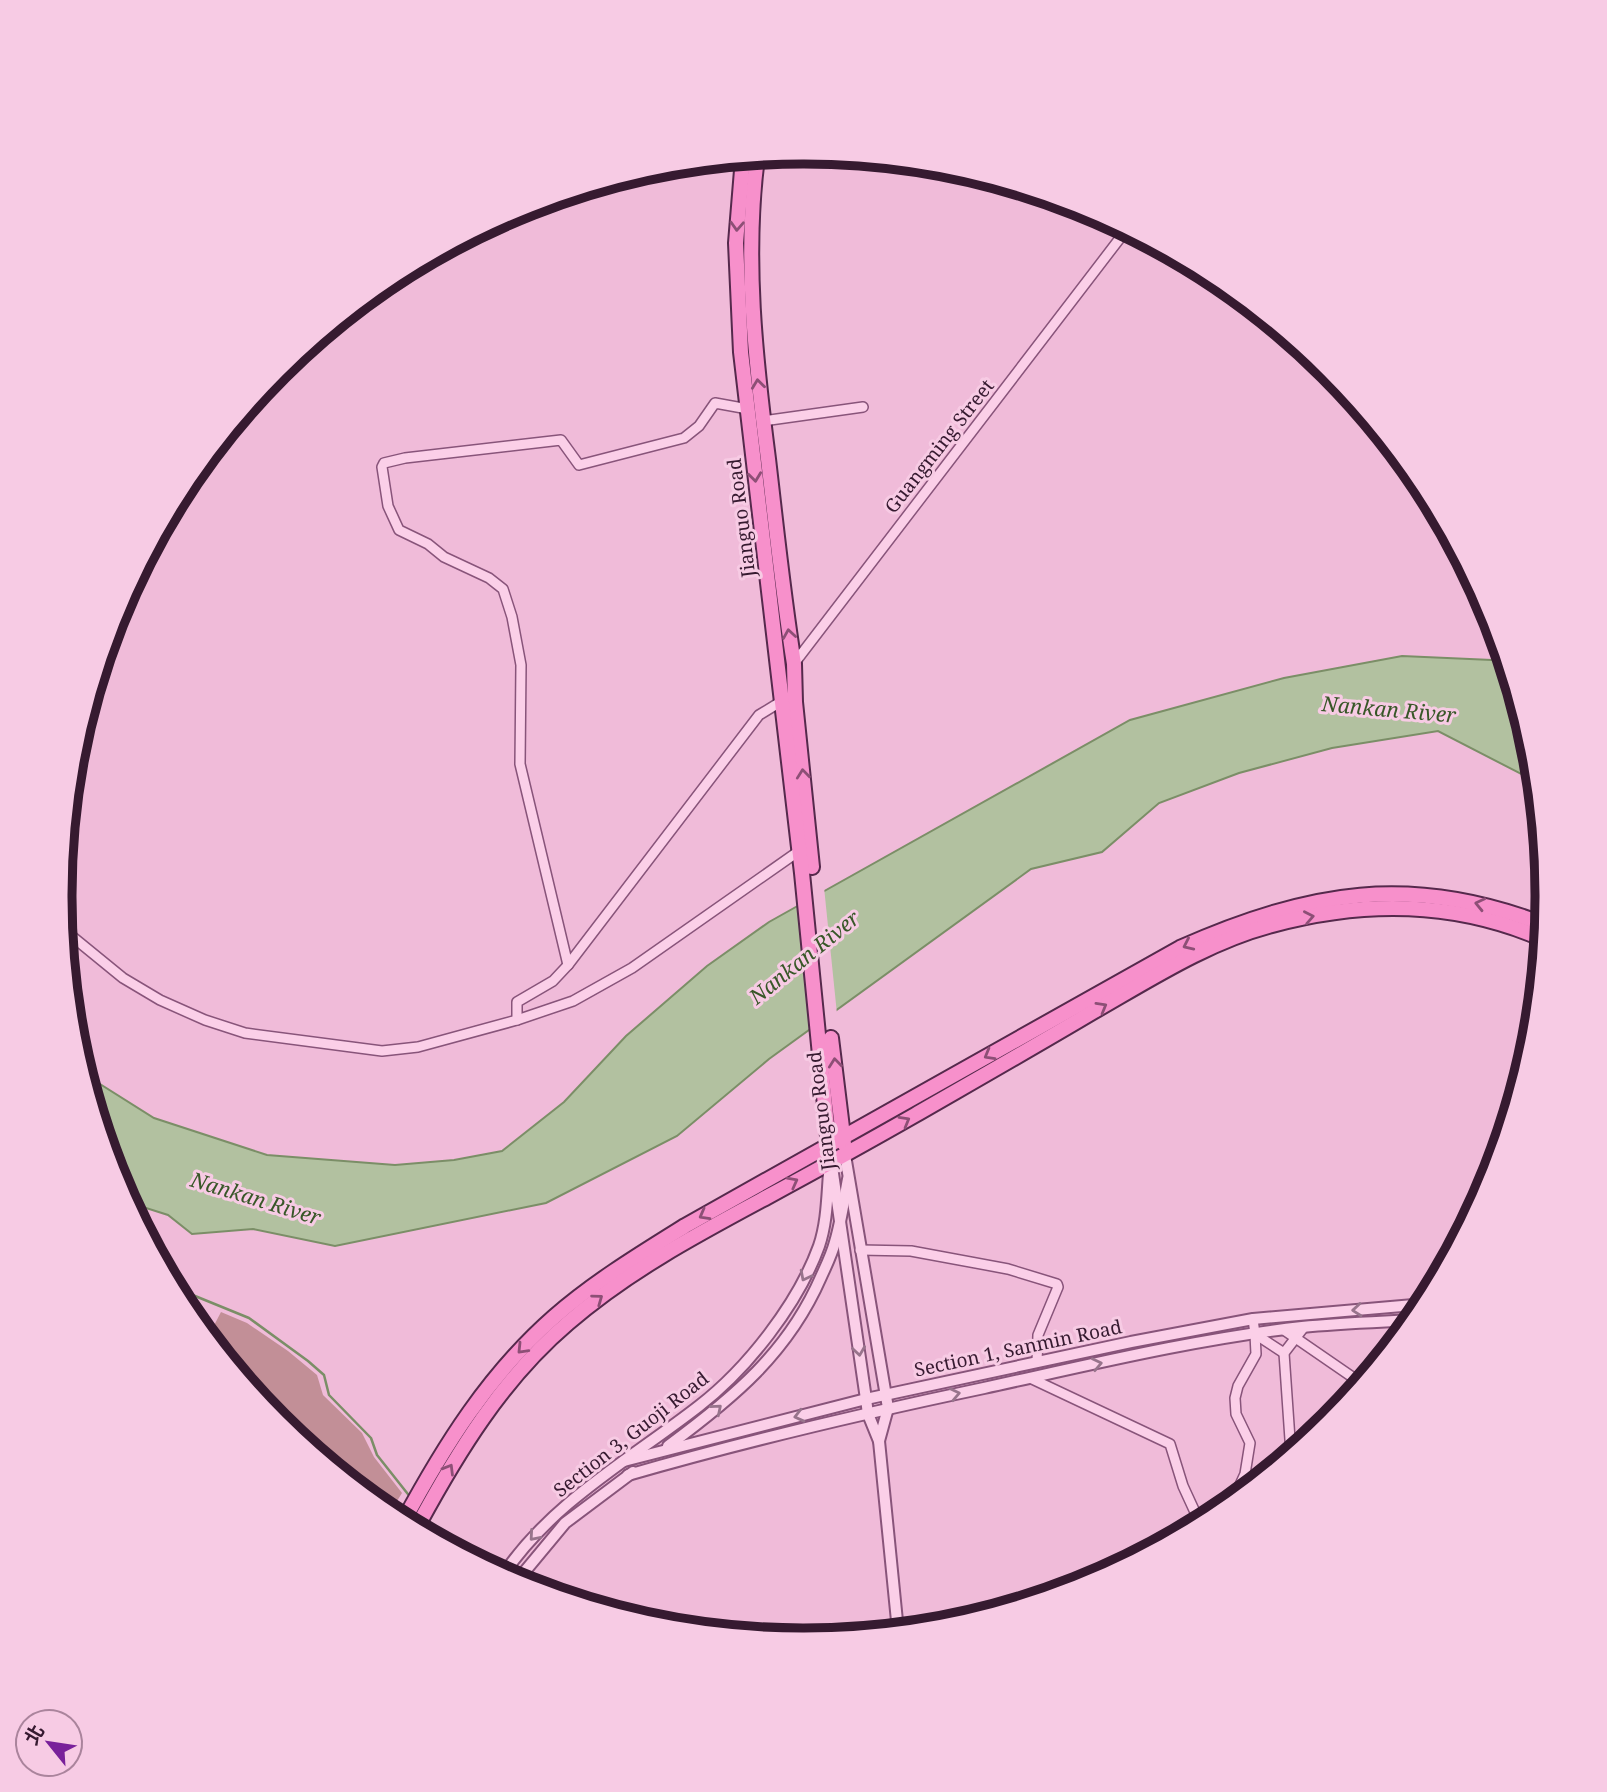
<svg xmlns="http://www.w3.org/2000/svg" width="1607" height="1792" viewBox="0 0 1607 1792" font-family="'Noto Serif','Noto Sans TC',serif">
  <style>
    .cemetery { fill: #c28f97 }
    .water { fill: #b2c1a0; stroke: #7b8e67; stroke-width: 2 }
    .pier { fill: #f0bbd9 }
    .lines { fill: none; stroke-linecap: round; stroke-linejoin: round }
    .stream { stroke: #7b8e67; stroke-width: 2.5 }
    .minor-casing { stroke: #88547a; stroke-width: 12 }
    .tertiary-casing { stroke: #88547a; stroke-width: 14 }
    .primary-casing { stroke: #55294c; stroke-width: 18 }
    .minor { stroke: #fbcfe8; stroke-width: 9 }
    .tertiary { stroke: #fbcfe8; stroke-width: 10 }
    .primary { stroke: #f790cb; stroke-width: 14 }
    .oneway { stroke: #8d4f76 }
    .oneway2 { stroke: #98748c }
    .labels { text-anchor: middle; dominant-baseline: central; stroke-width: 6; stroke-linejoin: round; paint-order: stroke }
    .street-label { font-size: 19px; fill: #361a30; stroke: #f7cbe4 }
    .water-label { font-size: 21px; font-style: italic; fill: #385728; stroke: #f7cbe4 }
    .rim { fill: none; stroke: #361a30; stroke-width: 9 }
  </style>
  <rect width="100%" height="100%" fill="#f0bbd9"/>
  <polygon class="cemetery" points="221,1312 247,1323 288,1351 317,1375 323,1395 362,1433 374,1457 402,1493 389,1514 277,1422 208,1337"/>
  <polygon class="water" points="1402,656 1492,660 1507,666 1533,751 1537,787 1529,778 1438,731 1332,748 1239,773 1159,803 1102,852 1031,869 769,1059 677,1136 546,1203 335,1246 253,1229 192,1234 168,1215 127,1202 116,1180 84,1074 154,1118 267,1155 395,1165 454,1160 502,1151 564,1102 626,1036 707,966 769,922 1130,720 1284,678"/>
  <polygon class="pier" points="824,887 837,1014 811,1033 797,903"/>
  <g class="lines">
    <g class="stream">
      <polyline points="136,1218 145,1213 142,1204"/>
      <polyline points="173,1287 249,1318 308,1361 324,1375 329,1395 371,1438 377,1455 411,1498"/>
    </g>
    <defs>
      <g id="minor">
        <polyline points="763,421 863,407"/>
        <polyline points="793,665 1127,229"/>
        <polyline points="63,929 123,978 160,1000 205,1020 245,1033 382,1051 418,1047 517,1020 573,1001 632,968 799,851"/>
        <polyline points="568,965 520,764 521,665 512,617 503,589 489,578 444,557 428,544 399,530 388,506 382,467 384,463 405,458 561,440 579,465 684,438 699,426 715,403 748,409"/>
        <polyline points="517,1020 517,1002 553,981 568,965 759,715 782,701"/>
        <polyline points="860,1250 911,1251 1008,1269 1057,1284 1058,1287 1038,1335 1037,1362"/>
        <polyline points="1253,1319 1255,1334 1284,1353"/>
        <polyline points="1284,1330 1361,1383"/>
        <polyline points="1030,1378 1170,1444 1183,1486 1200,1523"/>
        <polyline points="1291,1454 1284,1353 1304,1327"/>
        <polyline points="1232,1502 1245,1474 1250,1443 1236,1414 1235,1398 1238,1386 1256,1354 1255,1334"/>
      </g>
      <g id="tertiary">
        <polyline points="829,1146 866,1399 868,1414 879,1441 898,1631"/>
        <polyline points="845,1155 888,1408 879,1441"/>
        <path d="M668,1446C733,1398 788,1353 821,1277C826,1266 832,1254 835,1242C841,1222 844,1200 848,1179"/>
        <polyline points="624,1461 866,1399 1131,1342 1253,1319 1425,1304"/>
        <path d="M628,1475C746,1441 865,1413 984,1388C1089,1365 1195,1339 1302,1327C1339,1323 1377,1322 1414,1320"/>
        <path d="M503,1575C552,1502 631,1459 699,1406C747,1369 798,1304 819,1246C828,1220 827,1190 830,1162"/>
        <polyline points="516,1582 565,1523 633,1472"/>
      </g>
      <g id="primary">
        <path d="M757,157C744,258 755,358 768,459C776,527 783,596 794,664L795,702L812,867"/>
        <polyline points="743,158 736,243 741,352 802,873 829,1146"/>
        <polyline points="831,1038 844,1144"/>
        <path d="M403,1522C444,1446 489,1374 554,1317C594,1282 640,1254 685,1226L1180,948C1307,891 1412,873 1545,925"/>
        <path d="M416,1529C457,1453 502,1379 568,1323C628,1271 698,1234 767,1197C817,1170 866,1143 915,1115C974,1081 1032,1048 1091,1013C1149,980 1207,942 1272,925C1365,900 1454,901 1543,939"/>
      </g>
    </defs>
    <use href="#minor" class="minor-casing"/>
    <use href="#tertiary" class="tertiary-casing"/>
    <use href="#primary" class="primary-casing"/>
    <use href="#minor" class="minor"/>
    <use href="#tertiary" class="tertiary"/>
    <use href="#primary" class="primary"/>
  </g>
  <defs><path id="oneway-chevron" d="M-2-3.5L2.5 0L-2 3.5" fill="none" stroke-width="1.6" stroke-linecap="round" stroke-linejoin="round" transform="scale(1.75)"/></defs>
  <g class="oneway">
    <use href="#oneway-chevron" transform="translate(737 226) rotate(93)"/>
    <use href="#oneway-chevron" transform="translate(758 384) rotate(-97)"/>
    <use href="#oneway-chevron" transform="translate(755 477) rotate(83)"/>
    <use href="#oneway-chevron" transform="translate(789 634) rotate(-99)"/>
    <use href="#oneway-chevron" transform="translate(803 774) rotate(-96)"/>
    <use href="#oneway-chevron" transform="translate(1480 904) rotate(-167)"/>
    <use href="#oneway-chevron" transform="translate(1309 917) rotate(-11)"/>
    <use href="#oneway-chevron" transform="translate(1188 945) rotate(155)"/>
    <use href="#oneway-chevron" transform="translate(1102 1007) rotate(-30)"/>
    <use href="#oneway-chevron" transform="translate(989 1055) rotate(150)"/>
    <use href="#oneway-chevron" transform="translate(835 1063) rotate(-96)"/>
    <use href="#oneway-chevron" transform="translate(905 1121) rotate(-30)"/>
    <use href="#oneway-chevron" transform="translate(793 1182) rotate(-28)"/>
    <use href="#oneway-chevron" transform="translate(704 1215) rotate(151)"/>
    <use href="#oneway-chevron" transform="translate(598 1299) rotate(-36)"/>
    <use href="#oneway-chevron" transform="translate(522 1349) rotate(134)"/>
    <use href="#oneway-chevron" transform="translate(449 1469) rotate(-59)"/>
  </g>
  <g class="oneway2">
    <use href="#oneway-chevron" transform="translate(805 1276) rotate(117)"/>
    <use href="#oneway-chevron" transform="translate(1357 1310) rotate(175)"/>
    <use href="#oneway-chevron" transform="translate(859 1351) rotate(82)"/>
    <use href="#oneway-chevron" transform="translate(1097 1364) rotate(-12)"/>
    <use href="#oneway-chevron" transform="translate(955 1394) rotate(-12)"/>
    <use href="#oneway-chevron" transform="translate(717 1409) rotate(-40)"/>
    <use href="#oneway-chevron" transform="translate(799 1416) rotate(166)"/>
    <use href="#oneway-chevron" transform="translate(534 1536) rotate(131)"/>
  </g>
  <g class="labels">
    <g class="street-label">
      <text transform="translate(939 446) rotate(-52)">Guangming Street</text>
      <text transform="translate(741 518) rotate(-97)">Jianguo Road</text>
      <text transform="translate(821 1111) rotate(-97)">Jianguo Road</text>
      <text transform="translate(1018 1348) rotate(-12)">Section 1, Sanmin Road</text>
      <text transform="translate(631 1434) rotate(-38)">Section 3, Guoji Road</text>
    </g>
    <g class="water-label">
      <text transform="translate(1389 709) rotate(5)">Nankan River</text>
      <text transform="translate(804 957) rotate(-39)">Nankan River</text>
      <text transform="translate(256 1198) rotate(17)">Nankan River</text>
    </g>
  </g>
  <path d="M0 0H1607V1792H0ZM803 164H804A731 731 0 0 1 1535 895V897A731 731 0 0 1 804 1628H803A731 731 0 0 1 72 897V895A731 731 0 0 1 803 164Z" fill="#f7cbe4" fill-rule="evenodd"/>
  <path class="rim" d="M803 164H804A731 731 0 0 1 1535 895V897A731 731 0 0 1 804 1628H803A731 731 0 0 1 72 897V895A731 731 0 0 1 803 164Z"/>
  <g transform="translate(49 1743) rotate(300)"><circle r="33" fill="#f7cbe4" stroke="#aa849c" stroke-width="2"/>
  <path d="M0-5L12 26L0 18L-12 26Z" fill="#79219a"/>
  <text y="-10" font-size="19" font-weight="bold" text-anchor="middle" fill="#361a30">北</text>
  </g>
</svg>
